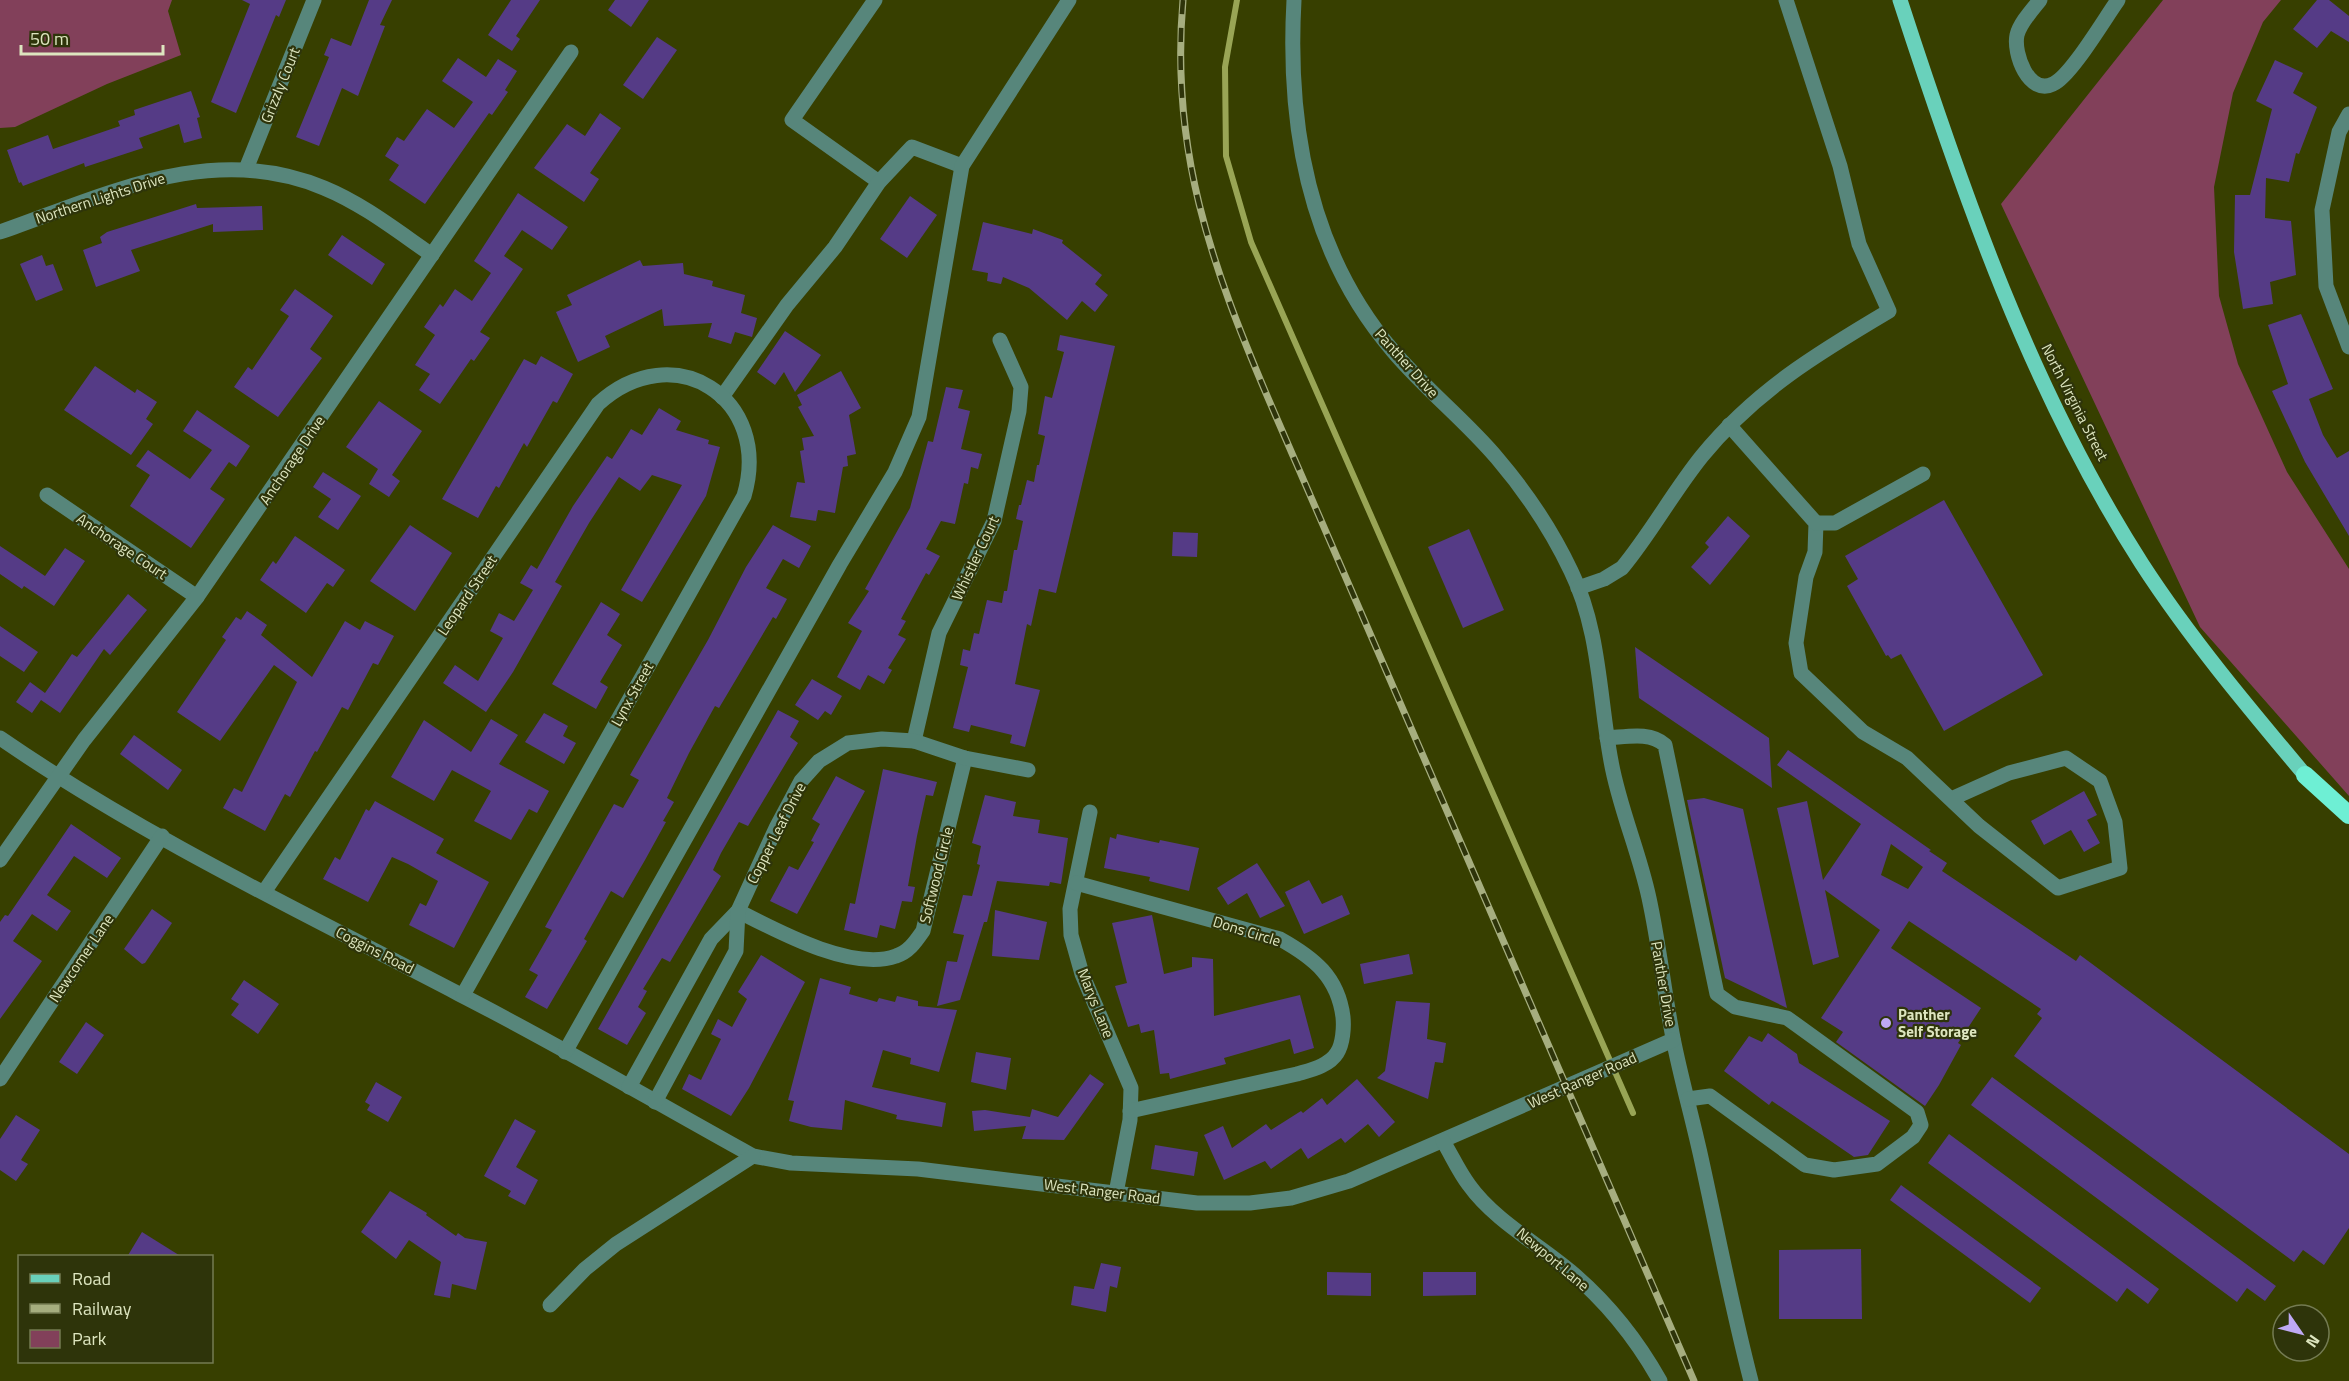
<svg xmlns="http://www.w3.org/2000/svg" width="2349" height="1381" viewBox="0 0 2349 1381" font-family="'Titillium Web',sans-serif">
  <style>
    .green { fill: #82405a }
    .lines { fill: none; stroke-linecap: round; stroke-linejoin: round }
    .stream { stroke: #99a555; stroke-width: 6 }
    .building { fill: #553b86; fill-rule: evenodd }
    .minor { stroke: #57867b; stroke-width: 15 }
    .major { stroke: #69d1bb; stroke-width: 15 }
    .highway { stroke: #6eefd4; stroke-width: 18 }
    .rail-casing { stroke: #a6ae7f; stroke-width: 7 }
    .rail { stroke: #2e340a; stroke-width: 4.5; stroke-dasharray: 14; stroke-linecap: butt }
    .poi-dot { fill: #bfa9f4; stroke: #2e340a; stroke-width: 2 }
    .labels { text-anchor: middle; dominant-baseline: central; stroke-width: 4.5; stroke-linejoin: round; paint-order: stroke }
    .street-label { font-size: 15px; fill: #dde5bf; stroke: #2e340a }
    .poi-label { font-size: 15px; font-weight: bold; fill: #dde5bf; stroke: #2e340a; text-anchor: start }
  </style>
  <rect width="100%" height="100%" fill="#373f00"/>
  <g class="green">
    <polygon points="0,0 172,0 168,11 181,55 107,84 15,127 0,128"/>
    <polygon points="2163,0 2281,0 2263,22 2233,93 2214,187 2219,296 2238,364 2287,472 2349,569 2349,796 2200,627 2001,204"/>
  </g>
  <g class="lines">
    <polyline class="stream" points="1237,0 1225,67 1226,156 1251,242 1633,1113"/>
  </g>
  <g class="building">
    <polygon points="242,0 286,0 279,17 276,15 236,113 211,102 250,4"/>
    <polygon points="369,0 392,0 380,25 385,26 358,96 342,88 319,146 296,137 329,57 324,55 331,38 351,46"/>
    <polygon points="511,0 540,0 516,36 520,39 512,51 488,35"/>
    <polygon points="615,0 649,0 631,27 608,10"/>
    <polygon points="2317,0 2329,0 2349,16 2349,42 2331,31 2317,48 2293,29"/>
    <polygon points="657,37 677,50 643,99 623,85"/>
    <polygon points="458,58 486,77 498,59 517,71 505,90 508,92 492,115 489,113 425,204 389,180 399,165 385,156 397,137 404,141 427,109 454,128 473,102 442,81"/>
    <polygon points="2275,60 2303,73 2293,93 2317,107 2299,154 2296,153 2289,182 2266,178 2265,218 2291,221 2296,275 2270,282 2273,304 2243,309 2234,252 2235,195 2250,195 2272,109 2256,101"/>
    <polygon points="191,91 200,117 197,118 202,138 184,143 179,124 139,138 143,148 85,167 84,163 23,186 21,182 19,183 7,150 48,135 53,149 120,126 118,121 135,115 134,110"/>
    <polygon points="600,113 621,128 590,173 599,179 584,202 534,168 567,124 585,136"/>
    <polygon points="518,193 568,227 552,250 522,230 504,256 523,269 480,332 490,338 474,361 471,359 440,404 419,390 430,374 415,365 435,335 424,327 440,304 443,307 455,289 472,301 491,273 474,261"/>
    <polygon points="910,196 937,215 907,258 880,239"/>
    <polygon points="196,204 197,208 262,206 263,230 213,232 213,224 131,250 140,271 96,287 83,250 102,243 100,237 107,232"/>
    <polygon points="983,222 1032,234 1033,229 1063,240 1062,243 1102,275 1095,284 1108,295 1095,312 1082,301 1067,320 1029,288 1003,277 1001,284 987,281 988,273 972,270"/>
    <polygon points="342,235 385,264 372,285 328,255"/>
    <polygon points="42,255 46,266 53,264 63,290 36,301 20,264"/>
    <polygon points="640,260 643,266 683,263 684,274 713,281 712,286 745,295 741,313 757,318 752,337 735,332 731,344 708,337 712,323 664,326 662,309 605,336 610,347 578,362 556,312 572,305 567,295"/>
    <polygon points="295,289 333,316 310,349 322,358 278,417 234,387 248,367 252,370 289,316 280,310"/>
    <polygon points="2301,314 2333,389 2309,399 2323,435 2337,458 2349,451 2349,536 2305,462 2272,391 2288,384 2268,325"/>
    <polygon points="785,331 821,355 795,392 784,372 775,385 757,372"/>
    <polygon points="1060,335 1115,346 1056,593 1039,589 1031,626 1027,624 1015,684 1040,690 1025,747 1010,743 1012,735 971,725 969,732 953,728 968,667 960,665 963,649 970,651 974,633 979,634 987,600 1002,603 1004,591 1007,591 1014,550 1017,550 1023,521 1016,519 1019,505 1021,505 1027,480 1034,482 1037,465 1039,465 1045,436 1038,434 1045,396 1052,398 1064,352 1057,350"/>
    <polygon points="541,356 573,374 557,403 553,401 527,447 524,443 499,488 496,486 478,518 442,499 524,359 536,365"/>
    <polygon points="95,366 135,393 137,389 157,402 146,419 153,424 131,455 64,410"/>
    <polygon points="841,371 861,408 849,415 856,454 847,456 848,466 843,467 835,513 818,510 816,521 790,517 797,482 805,483 800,451 804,450 802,438 814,436 798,407 802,405 797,395"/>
    <polygon points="946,387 963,390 958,408 970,411 961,449 982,454 978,469 971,467 968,484 964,483 955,524 941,521 926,549 940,556 929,575 926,573 901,619 906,621 898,635 906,639 888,668 892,670 884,684 868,675 860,690 837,677 862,631 848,623 869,591 865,589 910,508 928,441 933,442"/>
    <polygon points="379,401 422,431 392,475 400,481 389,497 369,484 378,469 346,447"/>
    <polygon points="659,408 681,421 676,430 709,440 708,444 720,447 706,496 642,602 621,590 682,485 652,475 640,491 619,477 589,523 555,582 562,586 513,672 486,712 443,683 455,665 478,681 503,638 490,631 499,613 514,621 533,590 520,583 531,565 537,569 573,506 607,456 612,459 631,429 642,435"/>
    <polygon points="197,410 250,446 236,467 229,462 210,489 225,499 191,548 130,506 150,475 136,466 148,450 190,479 212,450 183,431"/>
    <polygon points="323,472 361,496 338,530 318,517 331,499 313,487"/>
    <polygon points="1944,500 2043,675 1944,731 1901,654 1891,659 1888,655 1886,656 1847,586 1858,579 1845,556"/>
    <polygon points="1728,516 1750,536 1710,585 1691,567 1709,547 1705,543"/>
    <polygon points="410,525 452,553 415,611 370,581"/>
    <polygon points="773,525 811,546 799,568 783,559 766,588 787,599 776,619 773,617 719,708 715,706 689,753 667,798 674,802 663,821 666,822 645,860 623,898 611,891 584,939 587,941 547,1009 525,997 538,975 529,970 552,930 545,927 614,804 623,808 639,780 630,775 708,640 746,567"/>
    <polygon points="1469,529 1504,610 1463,628 1428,547"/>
    <polygon points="1173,532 1198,533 1197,557 1172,556"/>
    <polygon points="295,536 345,570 333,587 327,583 306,613 260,580 273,561 276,564"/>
    <polygon points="0,546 45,576 65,548 85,561 54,606 24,586 22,589 0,574"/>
    <polygon points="128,594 147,610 110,655 104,649 60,713 41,700 32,713 16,702 30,682 45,693 72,654 77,657"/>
    <polygon points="601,602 620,614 607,635 622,645 600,682 608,687 596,709 552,684"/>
    <polygon points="247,611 267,625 261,635 312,677 345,621 360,630 365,621 394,636 378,665 373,663 348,710 342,707 317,752 315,751 290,797 285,794 265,831 223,808 234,788 242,792 297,682 274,665 220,741 177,712 226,640 222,637 236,617 241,620"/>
    <polygon points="0,626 38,652 24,672 0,656"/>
    <polygon points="1635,647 1769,738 1772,788 1639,698"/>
    <polygon points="812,679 842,696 831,715 825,711 818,720 795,705"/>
    <polygon points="778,710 799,721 790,737 798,743 748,826 739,822 721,853 713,870 721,876 670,962 662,958 643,989 647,991 638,1007 646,1013 627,1045 598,1029"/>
    <polygon points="544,713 568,726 563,736 576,743 564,764 525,742"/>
    <polygon points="491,719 518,735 499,764 549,791 537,813 529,809 511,840 474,821 491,791 452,770 434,801 391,777 424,720 471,752"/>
    <polygon points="134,735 182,770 168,790 120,754"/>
    <path d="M1788,750L1931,850L1929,851L1947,863L1942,871L2076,961L2080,955L2349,1154V1228L2324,1265L2303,1250L2294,1262L2014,1056L2042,1018L2037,1014L2041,1009L1909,921L1891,948L1981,1008L1958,1043L1961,1045L1939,1085L1925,1106L1836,1042L1843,1032L1821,1018L1880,930L1825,890L1839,957L1813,965L1777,808L1807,801L1823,880L1861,824L1777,765ZM1891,844L1923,867L1908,889L1881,875Z"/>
    <polygon points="883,769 937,782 933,796 926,795 917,836 908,886 915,887 912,902 902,901 895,929 880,925 877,938 844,930 850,903 855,904"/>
    <polygon points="836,776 865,791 797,914 770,901 789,866 798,870 814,842 811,841 820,824 812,819"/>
    <polygon points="2084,791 2097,815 2087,820 2100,843 2084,852 2071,830 2044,845 2031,821"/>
    <polygon points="985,795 1016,802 1013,816 1040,820 1038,833 1068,838 1061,884 1050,882 1049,886 997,881 987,922 984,922 960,1000 937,1006 947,961 957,962 964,935 953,933 963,895 972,896 980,865 977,864 981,846 972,843"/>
    <polygon points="1704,798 1743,809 1787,1008 1725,978 1687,800"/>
    <polygon points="375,801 444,839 436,853 489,882 454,948 409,925 420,903 426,906 438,881 408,864 392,857 368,902 323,879 335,857 340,860 366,809 369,811"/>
    <polygon points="71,824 121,858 107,878 74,856 47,895 71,911 57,931 32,914 13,941 42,961 0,1019 0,922 5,915 8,916"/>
    <polygon points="1117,834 1159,843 1160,840 1199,848 1189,891 1149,881 1150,877 1104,868 1110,837 1116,839"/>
    <polygon points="1257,863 1285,906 1260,918 1247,893 1228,905 1217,888"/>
    <polygon points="1309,880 1322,904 1342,895 1350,914 1304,934 1285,892"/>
    <polygon points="152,909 172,923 145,963 142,964 124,949"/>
    <polygon points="995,910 1047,922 1039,960 992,956"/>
    <polygon points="1152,915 1164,974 1192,967 1192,957 1213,959 1214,1016 1300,995 1314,1048 1294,1054 1290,1039 1224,1058 1226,1064 1170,1079 1169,1073 1160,1074 1154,1030 1141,1033 1139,1024 1128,1027 1115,986 1127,983 1112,923"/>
    <polygon points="1409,954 1413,974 1364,984 1360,964"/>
    <polygon points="761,955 805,982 749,1088 731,1116 682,1089 689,1074 701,1080 721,1039 711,1034 718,1019 732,1027 747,999 738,992"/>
    <polygon points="820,978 851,987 849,994 877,1002 879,998 895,1002 897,996 918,1001 918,1006 957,1010 939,1072 910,1064 911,1058 883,1050 872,1087 946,1103 942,1127 896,1119 897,1115 845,1100 842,1130 811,1127 789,1121 794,1101 788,1100"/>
    <polygon points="244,980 279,1004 258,1034 231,1015 239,1004 231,999"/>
    <polygon points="1396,1001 1430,1003 1427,1039 1446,1043 1443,1063 1435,1062 1428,1099 1377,1078 1385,1071"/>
    <polygon points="86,1022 104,1035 77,1074 59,1062"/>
    <polygon points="1768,1033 1797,1054 1799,1063 1890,1121 1868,1155 1854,1157 1772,1101 1769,1105 1724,1071 1749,1036 1762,1042"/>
    <polygon points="976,1052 1011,1058 1006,1090 971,1082"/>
    <polygon points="1090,1074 1104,1084 1064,1140 1022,1139 1026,1126 974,1131 972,1111 985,1110 1030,1117 1032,1109 1058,1117"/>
    <polygon points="1992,1077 2276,1286 2265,1301 2247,1288 2237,1302 1971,1105"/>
    <polygon points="1357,1079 1395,1122 1379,1137 1368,1124 1345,1143 1341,1138 1308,1159 1301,1148 1271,1169 1265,1161 1224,1180 1204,1135 1223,1126 1232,1148 1266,1124 1271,1130 1301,1111 1303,1113 1322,1098 1327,1105"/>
    <polygon points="376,1082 402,1097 388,1122 367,1110 370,1105 365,1102"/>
    <polygon points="16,1115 40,1130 21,1160 28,1164 16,1181 0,1170 0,1139"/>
    <polygon points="515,1119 536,1131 516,1167 538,1180 525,1205 508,1196 511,1191 484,1176"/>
    <polygon points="1949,1134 2159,1289 2148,1304 2127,1288 2117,1302 1928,1163"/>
    <polygon points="1155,1145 1198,1152 1194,1176 1151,1169"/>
    <polygon points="1901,1185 2041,1288 2030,1303 1890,1200"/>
    <polygon points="390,1191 427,1213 426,1215 456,1236 458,1233 465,1238 487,1242 476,1290 452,1284 450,1298 434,1295 441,1262 409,1240 396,1259 361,1232"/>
    <polygon points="142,1232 182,1257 127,1257"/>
    <polygon points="1861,1249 1862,1319 1779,1319 1779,1250"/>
    <polygon points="1101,1263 1121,1267 1117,1288 1110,1286 1106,1312 1071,1305 1074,1286 1094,1289"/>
    <polygon points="1327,1272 1371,1273 1371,1296 1327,1295"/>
    <polygon points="1423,1272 1476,1272 1476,1295 1423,1296"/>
  </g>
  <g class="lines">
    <g class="minor">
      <polyline points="875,0 792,120 879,182"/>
      <path d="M1294,0C1287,125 1309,253 1393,351C1425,389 1465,420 1497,458C1526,492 1552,531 1571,571C1600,630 1599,697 1611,761C1619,807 1639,851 1649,898C1659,944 1664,991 1673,1038C1681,1079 1693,1120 1702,1162C1718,1235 1732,1308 1751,1381"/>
      <path d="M2040,0C2032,10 2020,23 2017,35C2013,54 2029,96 2053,84C2071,76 2105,18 2118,0"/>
      <polyline points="2349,114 2339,132 2322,210 2326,286 2349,347"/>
      <polyline points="246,169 314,0"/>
      <path d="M0,232C106,195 212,141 324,188C363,204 397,231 432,255"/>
      <polyline points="722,397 787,305 835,247 879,182 912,147 962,166"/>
      <polyline points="1729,425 1816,523 1815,552 1806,577 1796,643 1801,673 1863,732 1907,758 1979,826 2058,888 2120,868 2115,822 2100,781 2066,758 2009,773 1951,799"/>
      <polyline points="47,495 197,597"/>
      <polyline points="1816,523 1835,523 1923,474"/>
      <path d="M1578,588L1604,579L1622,568C1651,533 1673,492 1702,456C1755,391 1818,353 1889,311L1859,244L1840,166L1786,0"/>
      <path d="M0,738C144,837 304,913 459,994C559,1045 655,1102 753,1156L791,1163L918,1169L1197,1203H1250L1291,1198L1349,1181L1673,1040"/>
      <path d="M1607,738C1626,737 1650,731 1665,745L1717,994L1735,1007L1787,1018L1917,1112L1921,1125L1913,1137L1877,1164L1834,1170L1805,1165L1710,1096L1688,1099"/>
      <polyline points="914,741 939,633 994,521 1019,411 1021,387 1000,340"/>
      <polyline points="1090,812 1070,909 1071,935 1082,974 1131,1088 1130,1120 1116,1193"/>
      <polyline points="0,860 84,740 197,597 571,52"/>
      <path d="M1076,883L1280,939C1314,958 1338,977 1343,1017C1344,1027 1343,1044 1337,1053C1329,1066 1310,1070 1297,1074L1130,1111"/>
      <path d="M264,892L598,404C673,335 773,398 744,496L463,995"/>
      <path d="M738,911C777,931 852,972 896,956C909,952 916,941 923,931L965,758"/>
      <polyline points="565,1052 840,564 895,472 919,417 962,166 1069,0"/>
      <polyline points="0,1079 162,836"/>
      <polyline points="629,1087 711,939 738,911 776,828 801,781 819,761 848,743 882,739 914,741 965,758 1028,770"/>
      <polyline points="655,1102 736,951 738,911"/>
      <path d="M1443,1141C1452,1156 1459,1172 1469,1185C1494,1220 1538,1244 1570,1271C1608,1303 1636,1338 1660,1381"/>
      <polyline points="550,1305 585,1269 616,1244 753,1156"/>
    </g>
    <path class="major" d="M1900,0C1963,194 2031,391 2142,564C2190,638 2248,707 2305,775"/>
    <polyline class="highway" points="2305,775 2349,815"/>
    <defs>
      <path id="rail" d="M1183,0C1170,149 1211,264 1268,398L1694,1381"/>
    </defs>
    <use href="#rail" class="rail-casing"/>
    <use href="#rail" class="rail"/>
  </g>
  <circle class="poi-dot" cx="1886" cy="1023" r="6"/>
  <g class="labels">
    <g class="street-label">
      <text transform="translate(280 85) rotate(-68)">Grizzly Court</text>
      <text transform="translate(100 198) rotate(-18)">Northern Lights Drive</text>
      <text transform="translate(1407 363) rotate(48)">Panther Drive</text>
      <text transform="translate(2075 402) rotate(63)">North Virginia Street</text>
      <text transform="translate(292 460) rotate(-56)">Anchorage Drive</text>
      <text transform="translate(122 546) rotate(34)">Anchorage Court</text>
      <text transform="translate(975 558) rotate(-65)">Whistler Court</text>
      <text transform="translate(467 595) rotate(-56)">Leopard Street</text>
      <text transform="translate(632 694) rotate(-61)">Lynx Street</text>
      <text transform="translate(776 833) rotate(-63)">Copper Leaf Drive</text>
      <text transform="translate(936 875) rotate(-76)">Softwood Circle</text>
      <text transform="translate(1247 931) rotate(17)">Dons Circle</text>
      <text transform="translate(375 950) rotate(27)">Coggins Road</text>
      <text transform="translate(81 958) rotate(-56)">Newcomer Lane</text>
      <text transform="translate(1664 984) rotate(80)">Panther Drive</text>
      <text transform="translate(1096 1003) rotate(68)">Marys Lane</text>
      <text transform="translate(1582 1080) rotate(-24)">West Ranger Road</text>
      <text transform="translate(1102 1191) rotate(7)">West Ranger Road</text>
      <text transform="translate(1553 1259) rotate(40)">Newport Lane</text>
    </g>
    <g class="poi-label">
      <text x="1898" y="1014">Panther<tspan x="1898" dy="17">Self Storage</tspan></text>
    </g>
  </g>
  <rect x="18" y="1255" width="195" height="108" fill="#2e340a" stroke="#747b52" stroke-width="1.5"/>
  <rect x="30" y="1274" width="30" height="9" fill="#69d1bb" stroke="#747b52" stroke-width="1.5"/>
  <text x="72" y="1285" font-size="18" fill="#dde5bf">Road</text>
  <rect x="30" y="1304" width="30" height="9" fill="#a6ae7f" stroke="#747b52" stroke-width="1.5"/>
  <text x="72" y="1315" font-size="18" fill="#dde5bf">Railway</text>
  <rect x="30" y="1330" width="30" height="18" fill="#82405a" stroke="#747b52" stroke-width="1.5"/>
  <text x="72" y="1345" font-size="18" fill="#dde5bf">Park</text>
  <g transform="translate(2301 1333) rotate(125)"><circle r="28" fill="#2e340a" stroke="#747b52" stroke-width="1.5"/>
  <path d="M0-4.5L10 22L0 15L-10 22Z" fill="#bfa9f4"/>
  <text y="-9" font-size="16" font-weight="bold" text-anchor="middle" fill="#dde5bf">N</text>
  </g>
  <path d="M21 45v9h142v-9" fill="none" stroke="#dde5bf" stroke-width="3"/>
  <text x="30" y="45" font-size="18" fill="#dde5bf" stroke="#2e340a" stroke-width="4.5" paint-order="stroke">50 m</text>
</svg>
